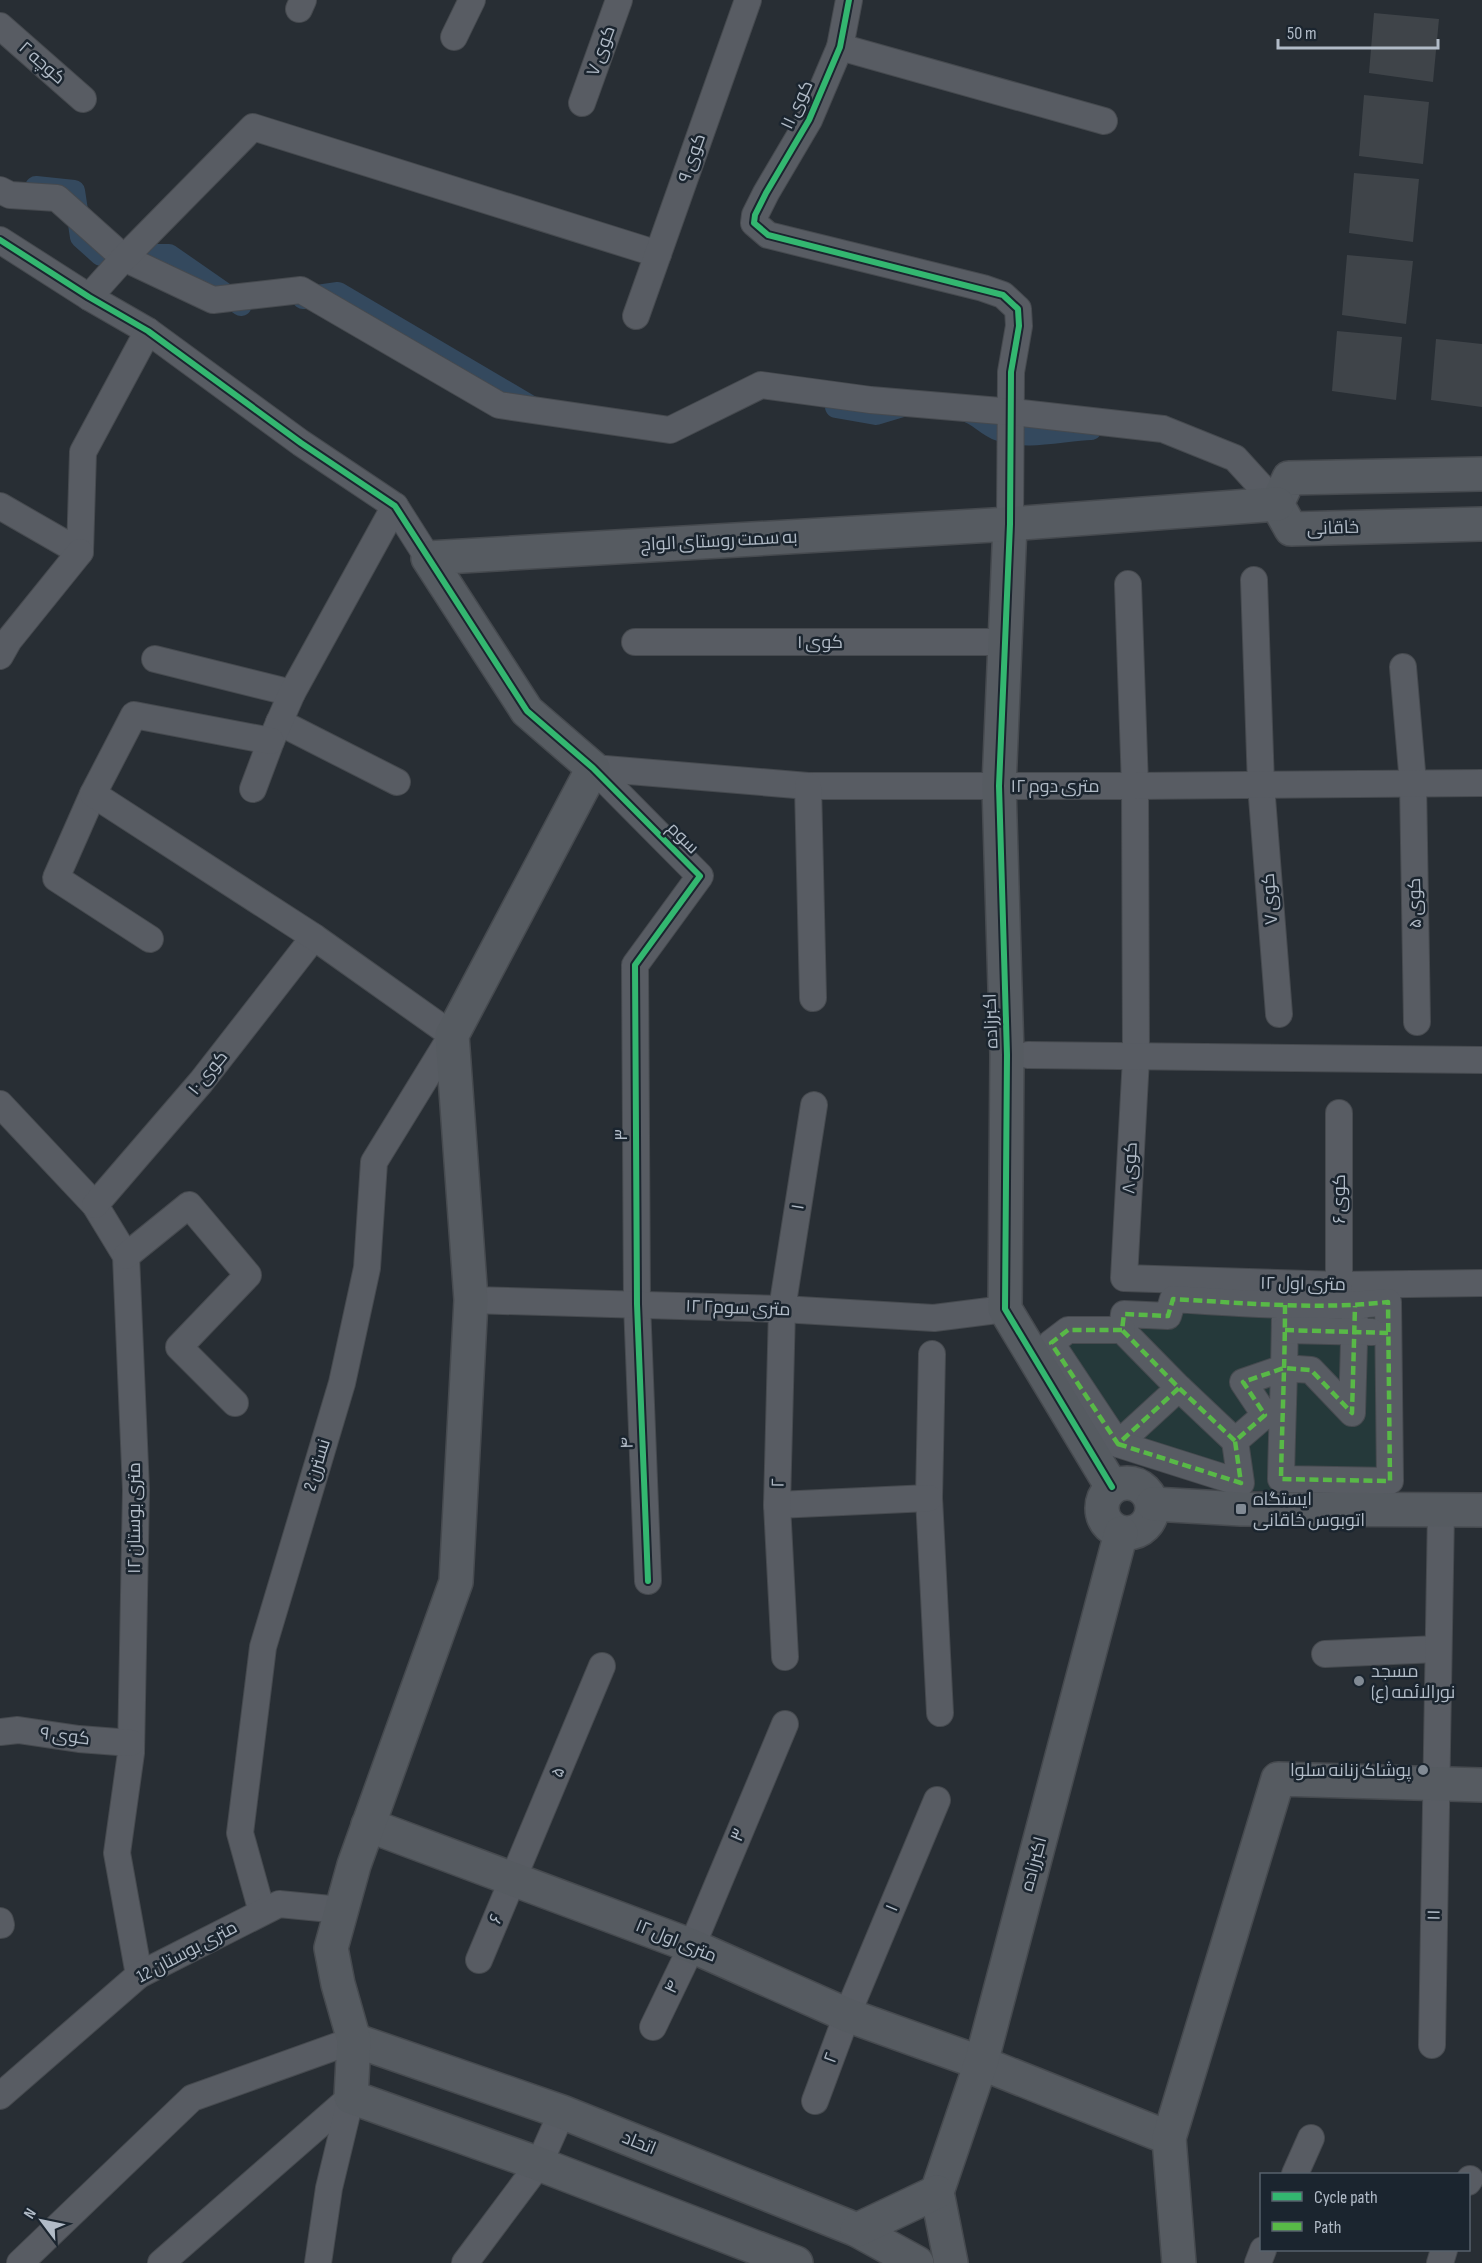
<svg xmlns="http://www.w3.org/2000/svg" width="1482" height="2263" viewBox="0 0 1482 2263" font-family="'Sofia Sans Condensed',Cairo,sans-serif">
  <style>
    .green { fill: #25393a }
    .lines { fill: none; stroke-linecap: round; stroke-linejoin: round }
    .canal { stroke: #34495e; stroke-width: 22 }
    .building { fill: #3f4449 }
    .street-casing { stroke: #464a4f; stroke-width: 28 }
    .secondary-casing { stroke: #464a4f; stroke-width: 36 }
    .street { stroke: #585c63; stroke-width: 26 }
    .secondary { stroke: #565b61; stroke-width: 33 }
    .quiet { stroke: #58b947; stroke-width: 4.5; stroke-dasharray: 9 4.5; stroke-linecap: butt }
    .cycleway-casing { stroke: #1b252f; stroke-width: 10 }
    .cycleway { stroke: #33b770; stroke-width: 6 }
    .poi-dot { fill: #818a94; stroke: #1b252f; stroke-width: 2 }
    .labels { text-anchor: middle; dominant-baseline: central; stroke-width: 5; stroke-linejoin: round; paint-order: stroke }
    .street-label { font-size: 18px; fill: #b1bbc7; stroke: #1b252f }
    .poi-label { font-size: 18px; fill: #b1bbc7; stroke: #1b252f; text-anchor: start }
  </style>
  <rect width="100%" height="100%" fill="#282e34"/>
  <polygon class="green" points="1394,1295 1396,1489 1239,1491 1111,1450 1042,1341 1116,1323 1120,1308"/>
  <g class="lines">
    <g class="canal">
      <polyline points="36,187 74,191 81,237 101,255 169,255 241,305"/>
      <polyline points="303,298 338,293 535,409"/>
      <polyline points="836,407 876,414 906,405"/>
      <path d="M963,410C978,413 985,425 999,430C1027,440 1062,430 1091,429"/>
    </g>
  </g>
  <g class="building">
    <polygon points="1374,13 1439,19 1433,82 1369,73"/>
    <polygon points="1364,95 1429,102 1423,164 1359,156"/>
    <polygon points="1354,173 1419,179 1413,242 1349,233"/>
    <polygon points="1347,255 1413,261 1406,324 1342,315"/>
    <polygon points="1337,331 1402,337 1396,400 1332,391"/>
    <polygon points="1436,339 1482,344 1482,407 1431,400"/>
  </g>
  <g class="lines">
    <defs>
      <g id="street">
        <polyline points="849,0 840,47 809,120 766,193 755,215 754,223 768,235 983,288 1003,295 1018,309 1019,326 1011,372 1010,524"/>
        <polyline points="299,9 303,0"/>
        <polyline points="0,26 83,99"/>
        <polyline points="454,37 472,0"/>
        <polyline points="840,47 1104,121"/>
        <polyline points="582,103 619,0"/>
        <polyline points="0,190 10,195 57,198 124,258 213,300 301,290 499,405 670,430 761,385 871,400 1012,412 1163,429 1235,458 1277,504"/>
        <polyline points="0,240 89,297 148,331 301,443 395,506 428,558"/>
        <polyline points="89,297 124,258 253,127 658,254"/>
        <polyline points="636,316 748,0"/>
        <polyline points="0,506 80,552 83,452 148,331"/>
        <polyline points="1254,580 1261,785 1279,1014"/>
        <polyline points="1128,584 1135,786 1136,1058 1124,1278 1339,1285 1482,1283"/>
        <polyline points="635,642 1005,642"/>
        <polyline points="0,656 9,640 80,552"/>
        <polyline points="155,659 292,693"/>
        <polyline points="1403,667 1413,783 1417,1022"/>
        <polyline points="279,722 397,782"/>
        <polyline points="593,768 808,786 1135,786 1482,783"/>
        <polyline points="593,768 700,876 635,965 637,1304 648,1581"/>
        <polyline points="808,786 813,998"/>
        <polyline points="253,789 271,741 292,693 395,506"/>
        <polyline points="93,794 56,878 150,939"/>
        <polyline points="1028,1055 1482,1060"/>
        <polyline points="0,1104 95,1205 126,1256 136,1490 131,1753 117,1853 139,1975"/>
        <polyline points="95,1205 201,1082 314,937"/>
        <polyline points="126,1256 189,1205 248,1275 179,1347 235,1403"/>
        <polyline points="1339,1285 1339,1113"/>
        <polyline points="471,1300 782,1309 934,1318 1005,1309"/>
        <path d="M1285,1305C1285,1363 1282,1421 1281,1479L1390,1481L1388,1302C1317,1310 1245,1303 1173,1299L1168,1316L1124,1314L1122,1330L1179,1388L1235,1441L1265,1415L1243,1382L1284,1368L1311,1370L1352,1413L1355,1306"/>
        <polyline points="1122,1330 1068,1330 1051,1343 1118,1444 1179,1388"/>
        <polyline points="1285,1330 1372,1332"/>
        <polyline points="932,1354 929,1498 940,1713"/>
        <polyline points="1118,1444 1241,1483 1235,1441"/>
        <polyline points="777,1505 929,1498"/>
        <polyline points="1325,1654 1438,1649"/>
        <polyline points="785,1657 777,1505 782,1309 814,1105"/>
        <polyline points="0,1732 18,1730 79,1739 131,1743"/>
        <polyline points="262,1912 240,1833 263,1647 342,1383 367,1268 374,1162 452,1035 314,937 93,794 134,715 271,741"/>
        <polyline points="0,1921 1,1925"/>
        <polyline points="479,1960 602,1666"/>
        <polyline points="653,2027 692,1946 785,1724"/>
        <polyline points="1432,2045 1441,1510"/>
        <polyline points="0,2096 139,1975 279,1904 341,1910"/>
        <polyline points="815,2101 847,2015 937,1800"/>
        <polyline points="1295,2174 1311,2138"/>
        <polyline points="1468,2182 1470,2179"/>
        <polyline points="20,2263 192,2098 354,2040"/>
        <polyline points="161,2263 351,2097"/>
        <polyline points="318,2263 329,2188 351,2097"/>
        <polyline points="465,2263 539,2164 562,2112"/>
        <polyline points="1258,2263 1263,2250"/>
        <polyline points="1440,2263 1444,2250"/>
      </g>
      <g id="secondary">
        <polyline points="1277,504 1289,478 1482,474"/>
        <polyline points="1277,504 1291,529 1482,524"/>
        <polyline points="1010,524 999,786 1007,1055 1005,1309 1112,1487"/>
        <circle cx="1127" cy="1508" r="25"/>
        <polyline points="1153,1504 1241,1509 1482,1510"/>
        <polyline points="368,1825 692,1946 847,2015 981,2063 1169,2138"/>
        <polyline points="354,2040 562,2112 857,2230 917,2263"/>
        <polyline points="937,2192 981,2063 1121,1533"/>
        <polyline points="937,2192 951,2263"/>
        <polyline points="857,2230 937,2192"/>
        <polyline points="796,2263 539,2164 351,2097 354,2040 338,1984 331,1948 354,1865 456,1582 471,1300 452,1035 593,768 527,711 428,558 1010,524 1277,504"/>
        <polyline points="1179,2263 1169,2138 1278,1779 1482,1785"/>
      </g>
    </defs>
    <use href="#street" class="street-casing"/>
    <use href="#secondary" class="secondary-casing"/>
    <use href="#street" class="street"/>
    <use href="#secondary" class="secondary"/>
    <g class="quiet">
      <path d="M1285,1305C1285,1363 1282,1421 1281,1479L1390,1481L1388,1302C1317,1310 1245,1303 1173,1299L1168,1316L1124,1314L1122,1330L1179,1388L1235,1441L1265,1415L1243,1382L1284,1368L1311,1370L1352,1413L1355,1306"/>
      <polyline points="1122,1330 1068,1330 1051,1343 1118,1444 1179,1388"/>
      <polyline points="1285,1330 1388,1333"/>
      <polyline points="1118,1444 1241,1483 1235,1441"/>
    </g>
    <defs>
      <g id="cycleway">
        <polyline points="849,0 840,47 809,120 766,193 755,215 754,223 768,235 1003,295 1018,309 1019,326 1011,372 1010,524 999,786 1007,1055 1005,1309 1112,1487"/>
        <polyline points="0,240 89,297 148,331 301,443 395,506 527,711 593,768 700,876 635,965 637,1304 648,1581"/>
      </g>
    </defs>
    <use href="#cycleway" class="cycleway-casing"/>
    <use href="#cycleway" class="cycleway"/>
  </g>
  <g class="poi-dot">
    <rect x="1235" y="1503" width="12" height="12" rx="3"/>
    <circle cx="1359" cy="1681" r="6"/>
    <circle cx="1423" cy="1770" r="6"/>
  </g>
  <g class="labels">
    <g class="street-label">
      <text transform="translate(601 51) rotate(-70)">کوی ۷</text>
      <text transform="translate(42 63) rotate(41)">کوچه ۲</text>
      <text transform="translate(797 105) rotate(-65)">کوی ۱۱</text>
      <text transform="translate(692 158) rotate(-71)">کوی ۹</text>
      <text transform="translate(1333 528) rotate(-2)">خاقانی</text>
      <text transform="translate(719 541) rotate(-3)">به سمت روستای الواج</text>
      <text x="820" y="642">کوی ۱</text>
      <text x="1055" y="786">۱۲ متری دوم</text>
      <text transform="translate(683 838) rotate(45)">سوم</text>
      <text transform="translate(1270 899) rotate(-94)">کوی ۷</text>
      <text transform="translate(1415 903) rotate(-91)">کوی ۵</text>
      <text transform="translate(991 1021) rotate(-92)">اکبرزاده</text>
      <text transform="translate(208 1073) rotate(-51)">کوی ۱۰</text>
      <text transform="translate(621 1135) rotate(-90)">۳</text>
      <text transform="translate(1130 1168) rotate(-87)">کوی ۸</text>
      <text transform="translate(1339 1199) rotate(-90)">کوی ۶</text>
      <text transform="translate(798 1207) rotate(-81)">۱</text>
      <text transform="translate(1303 1284) rotate(1)">۱۲ متری اول</text>
      <text transform="translate(738 1308) rotate(2)">۱۲ متری سوم۲</text>
      <text transform="translate(627 1443) rotate(-92)">۴</text>
      <text transform="translate(317 1465) rotate(-73)">نسترن 2</text>
      <text transform="translate(778 1483) rotate(-89)">۲</text>
      <text transform="translate(134 1518) rotate(-90)">۱۲ متری بوستان</text>
      <text transform="translate(65 1736) rotate(7)">کوی ۹</text>
      <text transform="translate(558 1772) rotate(-67)">۵</text>
      <text transform="translate(738 1835) rotate(-67)">۳</text>
      <text transform="translate(1034 1864) rotate(-75)">اکبرزاده</text>
      <text transform="translate(892 1908) rotate(-67)">۱</text>
      <text transform="translate(1434 1915) rotate(-89)">۱۱</text>
      <text transform="translate(496 1919) rotate(-67)">۶</text>
      <text transform="translate(676 1941) rotate(22)">۱۲ متری اول</text>
      <text transform="translate(187 1952) rotate(-28)">12 متری بوستان</text>
      <text transform="translate(672 1987) rotate(-65)">۴</text>
      <text transform="translate(831 2058) rotate(-70)">۲</text>
      <text transform="translate(639 2143) rotate(22)">اتحاد</text>
    </g>
    <g class="poi-label">
      <text x="1253" y="1499">ایستگاه<tspan x="1253" dy="21">اتوبوس خاقانی</tspan></text>
      <text x="1371" y="1671">مسجد<tspan x="1371" dy="21">نورالائمه (ع)</tspan></text>
      <text x="1411" y="1770" text-anchor="end">پوشاک زنانه سلوا</text>
    </g>
  </g>
  <rect x="1260" y="2173" width="210" height="78" fill="#1b252f" stroke="#57616c" stroke-width="1.5"/>
  <rect x="1272" y="2192" width="30" height="9" fill="#33b770" stroke="#57616c" stroke-width="1.5"/>
  <text x="1314" y="2203" font-size="18" fill="#b1bbc7">Cycle path</text>
  <rect x="1272" y="2222" width="30" height="9" fill="#58b947" stroke="#57616c" stroke-width="1.5"/>
  <text x="1314" y="2233" font-size="18" fill="#b1bbc7">Path</text>
  <g transform="translate(42 2221) rotate(302)" stroke="#1b252f" stroke-width="4.5" paint-order="stroke">
  <path d="M0-4.5L10 22L0 15L-10 22Z" fill="#b1bbc7"/>
  <text y="-9" font-size="16" font-weight="bold" text-anchor="middle" fill="#b1bbc7">N</text>
  </g>
  <path d="M1278 39v9h160v-9" fill="none" stroke="#b1bbc7" stroke-width="3"/>
  <text x="1287" y="39" font-size="18" fill="#b1bbc7" stroke="#1b252f" stroke-width="4.5" paint-order="stroke">50 m</text>
</svg>
